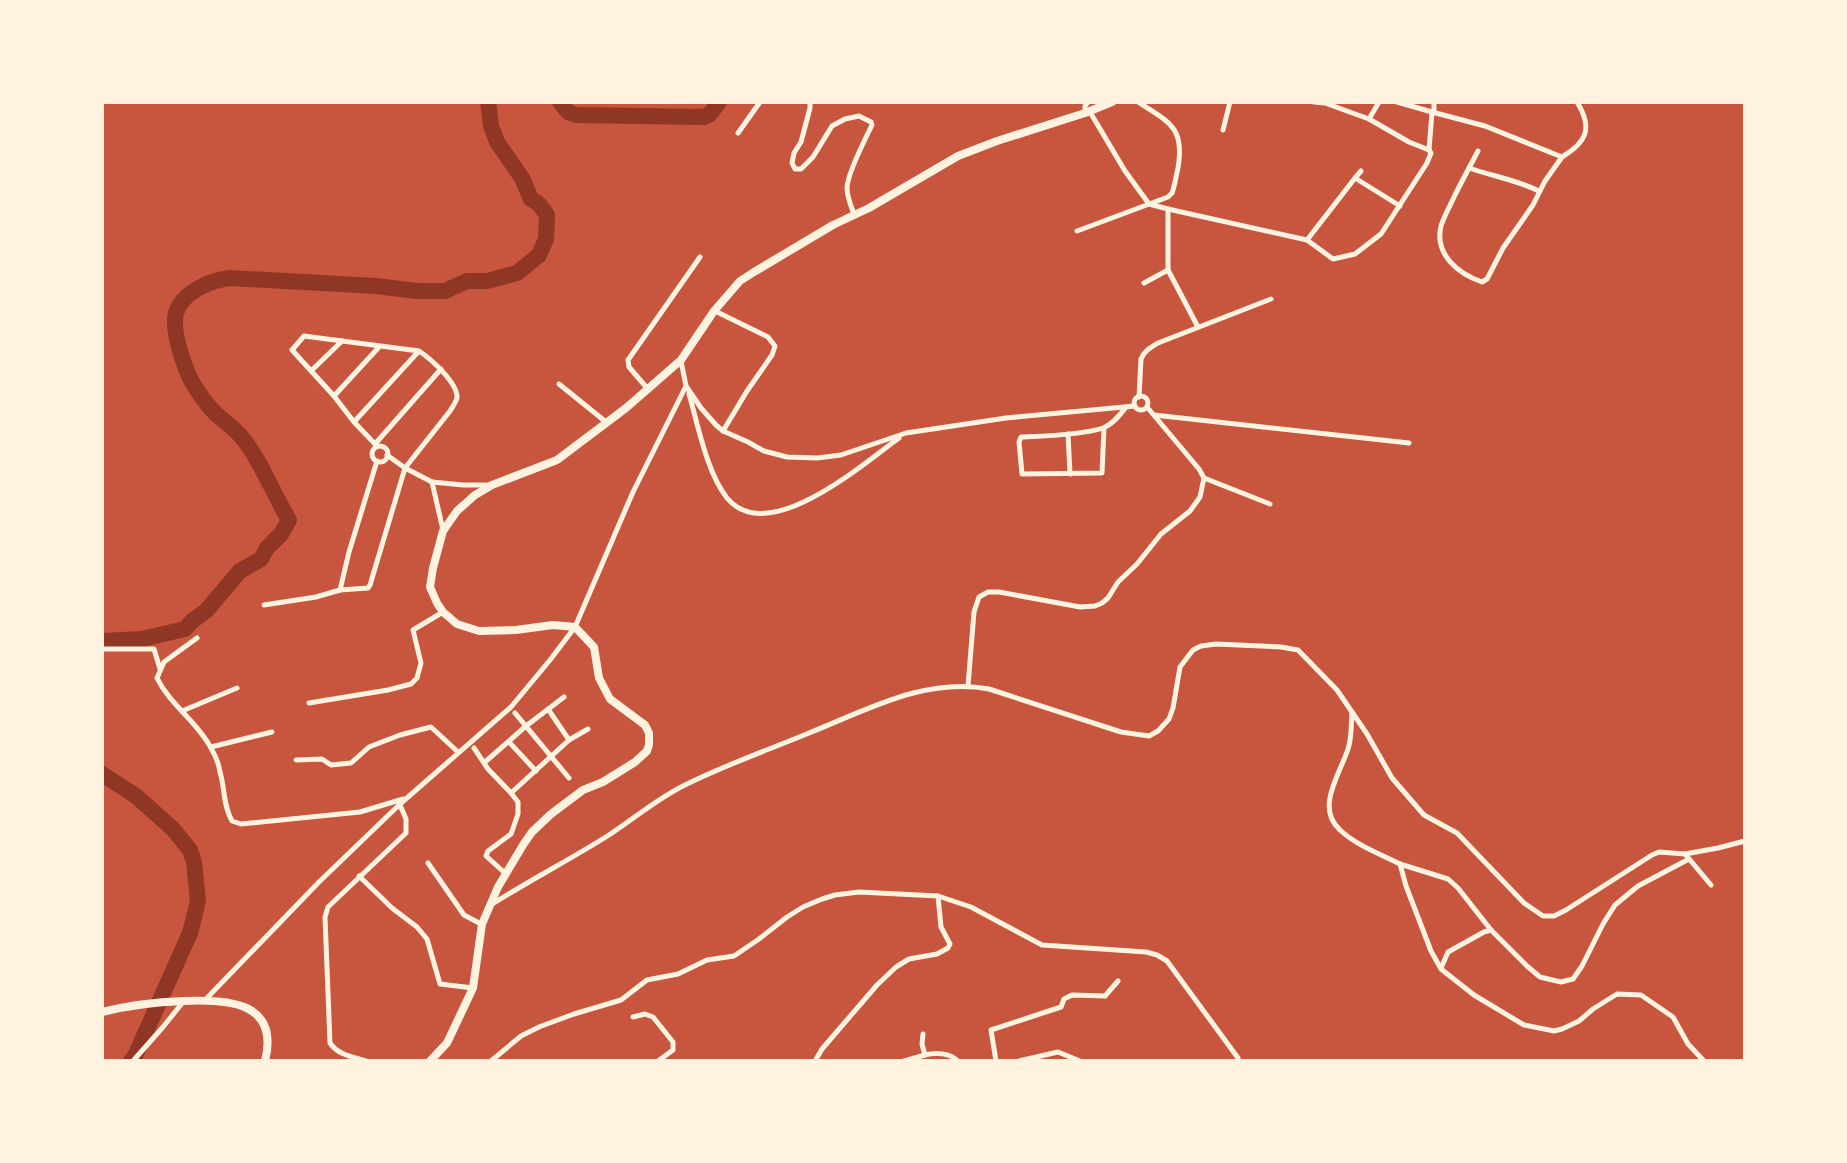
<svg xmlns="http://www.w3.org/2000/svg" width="1847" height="1163" viewBox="0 0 1847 1163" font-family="'Source Serif 4',serif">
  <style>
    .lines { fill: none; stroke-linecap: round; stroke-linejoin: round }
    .river { stroke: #8f3625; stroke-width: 16 }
    .minor { stroke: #fff3e0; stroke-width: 5 }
    .trunk { stroke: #fff3e0; stroke-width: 8 }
  </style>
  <rect width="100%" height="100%" fill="#c8553d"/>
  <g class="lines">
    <g class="river">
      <polyline points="560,102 568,112 576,115 704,117 710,114 719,102"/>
      <path d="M102,641L142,639L185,629L192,621L206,611L240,571L261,559L267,548L281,534L289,520C274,495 264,468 247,444C239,431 227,424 216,414C209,407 202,398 197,390C186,375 171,331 176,313C182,292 211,280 230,278L376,286L417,291H445L467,281H487L517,273L539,255L546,239L547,215L539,204L531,199L522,178L497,142L491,126L488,102"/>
      <polyline points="102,774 136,796 173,829 190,850 194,862 198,901 190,933 135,1056 131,1061"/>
    </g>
    <g class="minor">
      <path d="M810,102V108L801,142L794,153L792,163L795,169H801L813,157L832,126L845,119L859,116L871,122L872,125C865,139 847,175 847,188C847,197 851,206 854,214"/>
      <polyline points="1314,102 1325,103 1369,119"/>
      <path d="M1379,102L1369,119L1409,142L1429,150L1432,112L1485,126L1562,157L1545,181L1533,205L1503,248L1487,279L1482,282C1459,274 1434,255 1441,226C1444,216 1450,206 1454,197C1462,181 1470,166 1478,151"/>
      <polyline points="1397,102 1432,112"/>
      <polyline points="1434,102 1434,113"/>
      <polyline points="1085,112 1085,106 1088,102"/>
      <polyline points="1090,112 1125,171 1149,204 1168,209 1307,240 1355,178"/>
      <polyline points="1223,130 1230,102"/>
      <polyline points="738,133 760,102"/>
      <path d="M1562,157C1587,142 1593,128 1577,102"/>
      <path d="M1469,168C1492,176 1517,180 1539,191"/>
      <polyline points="1361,171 1355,178 1400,206"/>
      <path d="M1077,231L1168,197L1172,193C1175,185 1176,176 1178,168C1185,127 1169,122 1138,102"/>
      <polyline points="1307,240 1333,259 1355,254 1381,234 1427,163 1431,153 1429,150"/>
      <polyline points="1168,270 1198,327"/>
      <polyline points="1144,283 1168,270 1168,209"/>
      <polyline points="715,311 768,337 775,346 772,355 747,391 723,431"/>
      <polyline points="681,361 686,386 701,408 716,425 723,431 748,442 764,451 787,457 817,458 841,455 906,433 1006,418 1135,406"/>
      <polyline points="311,371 342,341"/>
      <polyline points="559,384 606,422"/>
      <polyline points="647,388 629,367 628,360 700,257"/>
      <path d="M689,394C698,425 707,473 727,498C768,548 864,463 899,438"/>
      <polyline points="334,396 379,347"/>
      <circle cx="1141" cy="403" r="7"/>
      <path d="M1139,397L1141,359C1144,351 1150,348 1158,343L1271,299"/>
      <polyline points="1154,415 1409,443"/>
      <polyline points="354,422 418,352"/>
      <path d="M1104,428L1102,473L1022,474L1019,442L1021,437C1043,436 1083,435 1103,428C1113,424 1120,415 1126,407"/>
      <polyline points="1068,434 1070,474"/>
      <polyline points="375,444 441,369"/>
      <circle cx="380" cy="454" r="8"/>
      <polyline points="387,455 405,468 432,482 443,530"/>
      <polyline points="1204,478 1270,504"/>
      <polyline points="432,482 463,485 491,485"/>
      <polyline points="340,590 349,552 377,461"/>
      <path d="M264,605L316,597L340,590L368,588L370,585L405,468L450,411C452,408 456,401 457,398C458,383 431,359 419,351L304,336L292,350L334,396L354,422L377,446"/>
      <path d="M197,638L164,662L157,678C170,705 197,721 211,748C215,755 219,765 220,772C225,789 223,805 232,821L241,824L360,812L403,799"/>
      <polyline points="102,649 154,649 160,669"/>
      <polyline points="968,686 974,612 979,597 988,592 999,592 1080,607 1095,606 1102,603 1108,598 1118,582 1137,564 1161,534 1190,511 1200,497 1204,478 1199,469 1147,407"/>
      <polyline points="309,703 388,690 411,684 417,678 421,663 413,630 443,612"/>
      <polyline points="548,709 569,740"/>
      <polyline points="182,711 237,688"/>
      <path d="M1352,712C1351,724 1352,737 1348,749C1340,774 1315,808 1340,830C1356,845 1380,854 1400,864L1406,886L1431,951L1441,969L1474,995L1524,1025L1554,1031L1562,1029L1579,1021L1593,1009L1617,994L1641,995L1673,1017L1688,1044L1704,1061"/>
      <polyline points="515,713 569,778"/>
      <polyline points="509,742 536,771"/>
      <polyline points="211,747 272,732"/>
      <polyline points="474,748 488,769 511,793 518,802 518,814 511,834 488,851 486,856 506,874"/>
      <polyline points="296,760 322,759 331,765 351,763 369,747 400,735 431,727 458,752"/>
      <polyline points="485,762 526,726 564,697"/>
      <polyline points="511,793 569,740 588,729"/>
      <polyline points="1685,854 1718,848 1745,841"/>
      <polyline points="428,863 464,915 481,924"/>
      <polyline points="1400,864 1448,879 1458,888 1491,930 1527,966 1540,977 1561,982 1573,979 1582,966 1603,924 1615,905 1638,886 1689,859"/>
      <polyline points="359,876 392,908 417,927 427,939 440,984 473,988"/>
      <polyline points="938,896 971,907 1042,945 1146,952 1157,955 1167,961 1238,1058"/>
      <path d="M494,903C532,879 571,859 609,835C635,818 658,798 685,785C725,765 768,750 809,733C867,710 925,677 989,689L1121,732L1149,736L1158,731L1169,719L1173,708L1180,667L1193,650L1201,646L1216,644L1281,647L1298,650L1337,690L1367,734L1392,778L1424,815L1457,833L1524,903L1543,916H1554L1566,910L1652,855L1659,852L1685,854L1711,885"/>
      <polyline points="1441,968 1448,952 1484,932 1491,930"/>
      <polyline points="205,1000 319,882 400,804 511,707 550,660 575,627 633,492 686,386"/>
      <polyline points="633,1017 645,1014 653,1017 673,1042 673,1050 658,1061"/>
      <path d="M925,1055C936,1052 950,1053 958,1061"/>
      <polyline points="133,1061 163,1027 183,1002"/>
      <path d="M366,1061C353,1057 338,1055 330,1043L325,917L328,907L406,833V819L400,805"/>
      <polyline points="491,1061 521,1036 539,1027 574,1014 621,1000 647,980 678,974 707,960 734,956 759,939 787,917 803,907 822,899 835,895 859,892 938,896 941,927 950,944 948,948 937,954 909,959 896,967 877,985 822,1049 815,1061"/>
      <polyline points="904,1061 925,1055 922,1044 923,1034"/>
      <polyline points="996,1061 991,1030 1061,1007 1064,999 1072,995 1105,996 1118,981"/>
      <polyline points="1019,1061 1058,1052 1080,1061"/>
    </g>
    <g class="trunk">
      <path d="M102,1012C130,1005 155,1002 183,1001C227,999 280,1001 265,1061"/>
      <polyline points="430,1061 447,1043 473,988 482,924 498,887 523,845 532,832 551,814 583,790 603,782 635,762 647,751 649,745 649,733 645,725 610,699 599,678 594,647 575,627 553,625 516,630 479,631 457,624 443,612 437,603 430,587 433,568 443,531 457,511 475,495 492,485 557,460 626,408 681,360 714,311 740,281 754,272 833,225 869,208 958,156 997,141 1085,113 1112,102"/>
    </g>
  </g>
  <rect width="1847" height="1163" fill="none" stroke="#fff3e0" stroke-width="208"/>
</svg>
